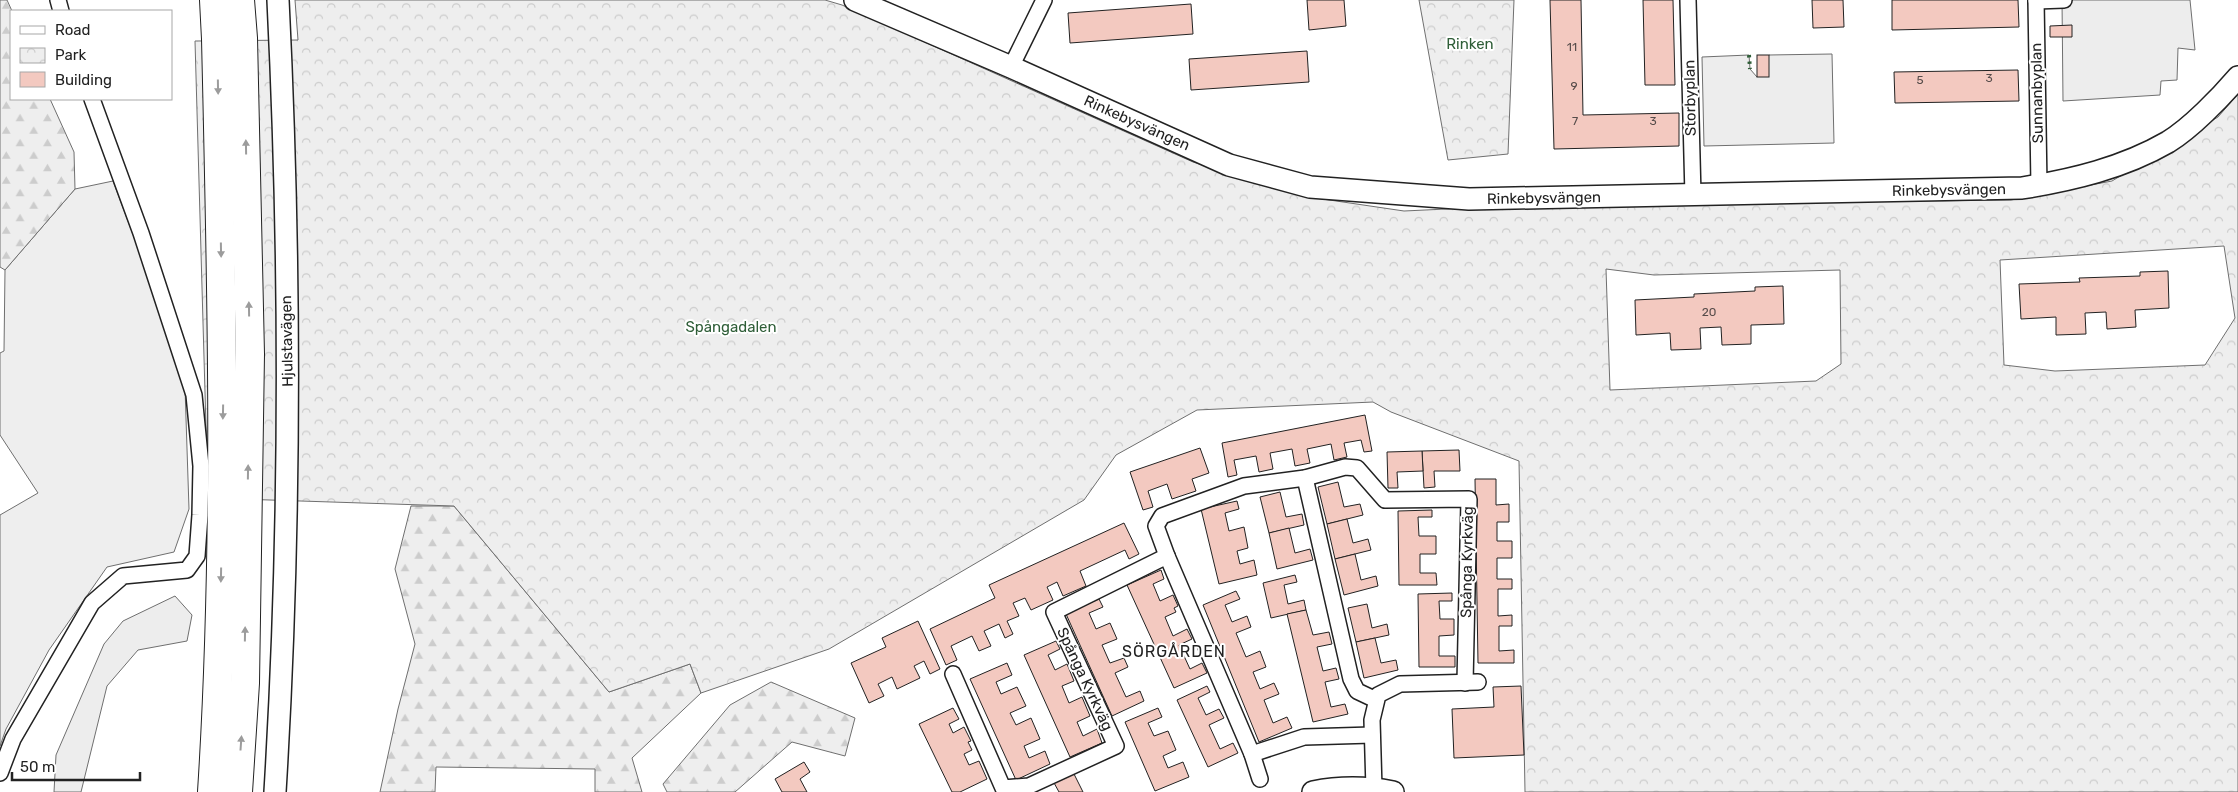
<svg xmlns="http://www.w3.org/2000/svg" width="2238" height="792" viewBox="0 0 2238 792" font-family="Rubik,sans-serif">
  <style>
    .green { fill: #eee; stroke: #6f6f6f }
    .forest { fill: url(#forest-firs); stroke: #6f6f6f }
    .park { fill: url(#park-crowns); stroke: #6f6f6f; fill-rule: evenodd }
    .parking { fill: #ededed; stroke: #6f6f6f }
    .building { fill: #f3c9c0; stroke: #222 }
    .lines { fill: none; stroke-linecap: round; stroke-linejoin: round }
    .street-casing { stroke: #222; stroke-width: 18 }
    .secondary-casing { stroke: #222; stroke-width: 24 }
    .highway-casing { stroke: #222; stroke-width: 30 }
    .street { stroke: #fff; stroke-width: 15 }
    .secondary { stroke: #fff; stroke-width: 21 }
    .highway { stroke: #fff; stroke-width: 28 }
    .hedge { stroke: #2f5e38; stroke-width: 4; stroke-dasharray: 2.5 4; stroke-linecap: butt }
    .oneway { fill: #9c9c9c }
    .labels { text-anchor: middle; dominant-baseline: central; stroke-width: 4; stroke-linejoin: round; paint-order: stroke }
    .number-label { font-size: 12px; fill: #564c4a }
    .park-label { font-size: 15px; fill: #2f5e38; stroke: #fff }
    .street-label { font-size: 15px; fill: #222; stroke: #fff }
    .neighbourhood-label { font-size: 16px; letter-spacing: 1px; fill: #222; stroke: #fff }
  </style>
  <defs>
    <pattern id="forest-firs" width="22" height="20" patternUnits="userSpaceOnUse" patternTransform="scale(1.25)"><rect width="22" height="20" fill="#eee"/><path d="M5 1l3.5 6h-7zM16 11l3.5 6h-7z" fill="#ccc"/></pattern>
    <pattern id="park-crowns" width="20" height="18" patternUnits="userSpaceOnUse" patternTransform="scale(1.25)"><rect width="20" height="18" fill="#eee"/><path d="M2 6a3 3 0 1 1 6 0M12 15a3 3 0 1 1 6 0" fill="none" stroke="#ccc"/></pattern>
  </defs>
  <rect width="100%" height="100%" fill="#fff"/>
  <polygon class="green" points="113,181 159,304 185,388 189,509 174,552 107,567 49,650 6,729 0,746 0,515 38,493 0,435 0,353 4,351 5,270 75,189"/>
  <g class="forest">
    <polygon points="0,0 7,0 12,11 11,99 50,99 74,152 75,189 5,270 0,267"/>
    <polygon points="411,506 454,506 609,692 690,664 701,693 632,758 642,792 595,792 595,769 436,767 435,792 380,792 398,709 415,644 395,569"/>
    <polygon points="771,682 855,718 845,756 792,742 735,792 667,792 663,784 730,705"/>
  </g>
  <g class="park">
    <path d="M295,0H825L842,5L1193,162L1309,197L1404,211L1531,205L2011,200L2112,181L2218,117L2238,94V792H1525L1519,461L1391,412L1373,402L1197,410L1116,455L1084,500L829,649L701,693L690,664L609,692L454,506L208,498L195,41L298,40ZM2224,246L2235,318L2205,365L2055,371L2004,365L2000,260ZM1606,269L1654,275L1840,270L1841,364L1816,381L1610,390Z"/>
    <polygon points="1419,0 1514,0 1508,154 1448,160"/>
  </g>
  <g class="parking">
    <polygon points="2062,0 2190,0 2195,50 2178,48 2177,80 2161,81 2160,95 2063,101"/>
    <polygon points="1832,54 1834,143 1704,146 1702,57 1749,55 1750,69 1757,77 1769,55"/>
    <polygon points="175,596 192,615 187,641 138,650 107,686 81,792 54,792 56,755 104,644 123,621"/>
  </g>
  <g class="building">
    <polygon points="1307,0 1344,0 1346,26 1309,30"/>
    <polygon points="1550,0 1581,0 1583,115 1679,113 1679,146 1554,149"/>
    <polygon points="1643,0 1673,0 1675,85 1645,85"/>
    <polygon points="1812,0 1843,0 1844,27 1813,28"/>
    <polygon points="1892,0 2018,0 2019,27 1892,30"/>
    <polygon points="1191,4 1193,34 1070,43 1068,13"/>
    <polygon points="2072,25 2072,37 2050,37 2050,26"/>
    <polygon points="1307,51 1309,82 1191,90 1189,59"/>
    <rect x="1757" y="55" width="12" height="22"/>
    <polygon points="2018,70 2019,101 1895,103 1894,72"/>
    <polygon points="2168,271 2169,308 2135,310 2136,327 2107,329 2106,312 2085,313 2086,334 2056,335 2056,317 2021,319 2019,284 2080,282 2079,278 2140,276 2140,272"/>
    <polygon points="1783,286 1784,324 1751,325 1751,344 1722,345 1721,327 1700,328 1701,349 1671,350 1670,333 1636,335 1635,300 1694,297 1694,294 1755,291 1755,287"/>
    <polygon points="1365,415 1372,451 1364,452 1361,440 1344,443 1347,457 1334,460 1331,444 1307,449 1310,463 1295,466 1292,449 1270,453 1273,469 1259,472 1256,456 1234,460 1237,475 1228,477 1222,443"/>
    <polygon points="1200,448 1209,473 1192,479 1196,491 1172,499 1167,484 1148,491 1153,507 1143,510 1130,472"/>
    <polygon points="1459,450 1460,471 1434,471 1435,487 1424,488 1422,451"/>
    <polygon points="1422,451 1423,471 1397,472 1398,488 1388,488 1387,452"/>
    <polygon points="1475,479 1496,479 1496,505 1509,504 1509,522 1497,522 1497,541 1512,541 1512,558 1497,558 1497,579 1512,579 1512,589 1498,589 1498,616 1512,615 1512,626 1499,626 1499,651 1514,650 1514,663 1478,663"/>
    <polygon points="1338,482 1344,507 1360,504 1363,515 1327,524 1318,487"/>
    <polygon points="1280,492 1286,517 1302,514 1304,525 1269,533 1260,497"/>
    <polygon points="1237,501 1239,509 1225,513 1229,531 1244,527 1248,548 1237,551 1240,564 1254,560 1257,575 1219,584 1201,509"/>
    <polygon points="1432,510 1432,517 1418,517 1419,536 1436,536 1436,554 1420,554 1420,573 1436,573 1437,585 1399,585 1398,511"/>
    <polygon points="1347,519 1353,543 1368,539 1371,550 1335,559 1327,524"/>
    <polygon points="1124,523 1139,554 1129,559 1125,550 1080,571 1086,586 1063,596 1057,582 1047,587 1053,600 1031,610 1025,598 1013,603 1019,616 1007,621 1013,634 1005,638 999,624 984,631 991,646 979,651 972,636 951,646 957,660 946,665 930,629 995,598 989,585"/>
    <polygon points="1289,528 1295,553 1310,549 1313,560 1277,569 1269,533"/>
    <polygon points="1355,554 1361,580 1376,576 1378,586 1344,595 1335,559"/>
    <polygon points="1161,570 1164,579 1153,584 1160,601 1173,595 1178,606 1174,608 1176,612 1165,617 1173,636 1187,629 1192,639 1179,645 1190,669 1202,663 1207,673 1174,688 1127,585"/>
    <polygon points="1295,575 1297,582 1284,585 1288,604 1304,600 1306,610 1271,618 1263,583"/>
    <polygon points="1236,591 1240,599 1225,605 1232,622 1247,616 1251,627 1236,633 1246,657 1260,651 1266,667 1253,672 1260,689 1274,683 1279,694 1264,700 1273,723 1287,717 1292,728 1259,742 1203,605"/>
    <polygon points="1452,593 1452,601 1439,601 1440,619 1454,619 1454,635 1439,636 1439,656 1455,656 1455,667 1419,667 1418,594"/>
    <polygon points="1099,599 1103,607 1089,613 1096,629 1110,623 1117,639 1102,645 1110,663 1124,658 1128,667 1115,673 1126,697 1140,691 1144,701 1112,716 1066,614"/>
    <polygon points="1367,604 1372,628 1387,624 1389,635 1356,642 1348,608"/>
    <polygon points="1306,610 1313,635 1329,632 1332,644 1317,647 1323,671 1336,668 1339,679 1325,682 1331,707 1345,704 1348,714 1313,722 1287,614"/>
    <polygon points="918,621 940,669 930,674 924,661 914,666 920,678 897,689 892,677 878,684 884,696 869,703 851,663 886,647 882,638"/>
    <polygon points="1375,638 1381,663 1396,660 1398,670 1364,678 1356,642"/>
    <polygon points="1056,641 1060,649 1048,655 1055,670 1067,664 1074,681 1062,686 1069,703 1082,697 1090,716 1077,722 1083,736 1097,729 1102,743 1070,757 1024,655"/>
    <polygon points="1007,663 1012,675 996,682 1001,694 1017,687 1026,706 1010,713 1016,725 1031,718 1040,739 1024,746 1029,758 1045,751 1050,764 1016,780 970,679"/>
    <polygon points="1207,686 1210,692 1198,698 1206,715 1219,709 1224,718 1209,725 1220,749 1233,743 1238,753 1208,767 1177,700"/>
    <polygon points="1521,686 1524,755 1454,758 1452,709 1494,707 1493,687"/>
    <polygon points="953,708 959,719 949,724 953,733 964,727 971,741 968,742 972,750 964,754 969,765 979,761 987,779 960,792 952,792 919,724"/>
    <polygon points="1158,708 1162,717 1148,723 1154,736 1168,731 1176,750 1163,756 1168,768 1183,762 1189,777 1155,791 1125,722"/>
    <polygon points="804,762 810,772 800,779 807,792 782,792 775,779"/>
    <polygon points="1073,772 1083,792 1059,792 1053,781"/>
  </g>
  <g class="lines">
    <defs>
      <g id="street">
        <polyline points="58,0 61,11"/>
        <polyline points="1688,0 1693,196"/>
        <polyline points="2036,0 2039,186"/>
        <polyline points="2036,1 2064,0"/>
        <polyline points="1011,67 1044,0"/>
        <polyline points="1305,478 1351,679 1357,691 1376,700"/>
        <polyline points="953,674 1003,788 1029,786 1116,746 1054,612 1167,556"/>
        <polyline points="1252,754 1304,737 1372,735"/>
        <polyline points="0,773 13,739 92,603 123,576 187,570 197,556 200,515 201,466 194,395 141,233 92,99"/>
        <polyline points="1260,779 1252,754 1167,556 1156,526 1162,516 1244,486 1305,478 1345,467 1357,468 1385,500 1469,499 1465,683"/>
        <polyline points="1374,789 1372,720 1378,695 1400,684 1478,682"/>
      </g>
      <g id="secondary">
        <path d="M855,0L1011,67L1229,165L1310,187L1469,199L2022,188C2072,180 2123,168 2168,142C2191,128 2220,98 2238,77"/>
        <path d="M275,792C291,529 291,264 278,0"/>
        <path d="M1313,792C1338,787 1367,787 1393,792"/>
      </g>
      <g id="highway">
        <path d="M212,792C228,541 222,290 216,39L214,0"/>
        <polyline points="238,792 245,683 250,354 243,38 240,0"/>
      </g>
    </defs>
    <use href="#street" class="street-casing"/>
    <use href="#secondary" class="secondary-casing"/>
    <use href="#highway" class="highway-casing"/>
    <use href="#street" class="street"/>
    <use href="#secondary" class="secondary"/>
    <use href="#highway" class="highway"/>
    <polyline class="hedge" points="1749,55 1750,69"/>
  </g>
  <defs><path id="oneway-solid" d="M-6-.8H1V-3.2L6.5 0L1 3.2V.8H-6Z" transform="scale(1.25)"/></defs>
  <g class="oneway">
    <use href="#oneway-solid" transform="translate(218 87) rotate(89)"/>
    <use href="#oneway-solid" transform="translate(246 147) rotate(-91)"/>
    <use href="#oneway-solid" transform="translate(221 250) rotate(89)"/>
    <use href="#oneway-solid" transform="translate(249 309) rotate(-91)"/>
    <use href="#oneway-solid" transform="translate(223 412) rotate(91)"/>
    <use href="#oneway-solid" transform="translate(248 472) rotate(-89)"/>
    <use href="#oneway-solid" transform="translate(221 575) rotate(91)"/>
    <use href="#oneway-solid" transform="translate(245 634) rotate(-89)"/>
    <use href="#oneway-solid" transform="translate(241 743) rotate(-86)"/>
  </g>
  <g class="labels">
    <g class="number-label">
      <text x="1572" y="47">11</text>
      <text x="1989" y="78">3</text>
      <text x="1920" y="80">5</text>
      <text x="1574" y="86">9</text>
      <text x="1575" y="121">7</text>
      <text x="1653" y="121">3</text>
      <text x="1709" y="312">20</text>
    </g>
    <g class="park-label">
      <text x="1470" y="44">Rinken</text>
      <text x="731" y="327">Spångadalen</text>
    </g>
    <g class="street-label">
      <text transform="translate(2037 93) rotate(-91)">Sunnanbyplan</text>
      <text transform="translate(1690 98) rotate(-91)">Storbyplan</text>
      <text transform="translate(1137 123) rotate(24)">Rinkebysvängen</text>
      <text transform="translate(1949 190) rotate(-1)">Rinkebysvängen</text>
      <text transform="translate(1544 198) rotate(-1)">Rinkebysvängen</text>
      <text transform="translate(287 341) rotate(-91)">Hjulstavägen</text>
      <text transform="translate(1467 562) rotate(-89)">Spånga Kyrkväg</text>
      <text transform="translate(1085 679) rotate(65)">Spånga Kyrkväg</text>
    </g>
    <g class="neighbourhood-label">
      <text x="1174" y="651">SÖRGÅRDEN</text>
    </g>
  </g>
  <rect x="10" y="10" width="162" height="90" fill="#ffffff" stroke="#a7a7a7"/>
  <rect x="20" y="26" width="25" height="8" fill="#ffffff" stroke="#a7a7a7"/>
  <text x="55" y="35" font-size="15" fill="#222222">Road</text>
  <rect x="20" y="48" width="25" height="15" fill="url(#park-crowns)" stroke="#a7a7a7"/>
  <text x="55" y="60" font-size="15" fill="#222222">Park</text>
  <rect x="20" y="72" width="25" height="15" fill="#f3c9c0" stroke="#a7a7a7"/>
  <text x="55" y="85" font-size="15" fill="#222222">Building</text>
  <path d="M12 772v8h128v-8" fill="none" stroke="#222222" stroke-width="2.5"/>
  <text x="20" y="772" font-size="15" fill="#222222" stroke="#ffffff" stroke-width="4" paint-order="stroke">50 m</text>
</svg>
